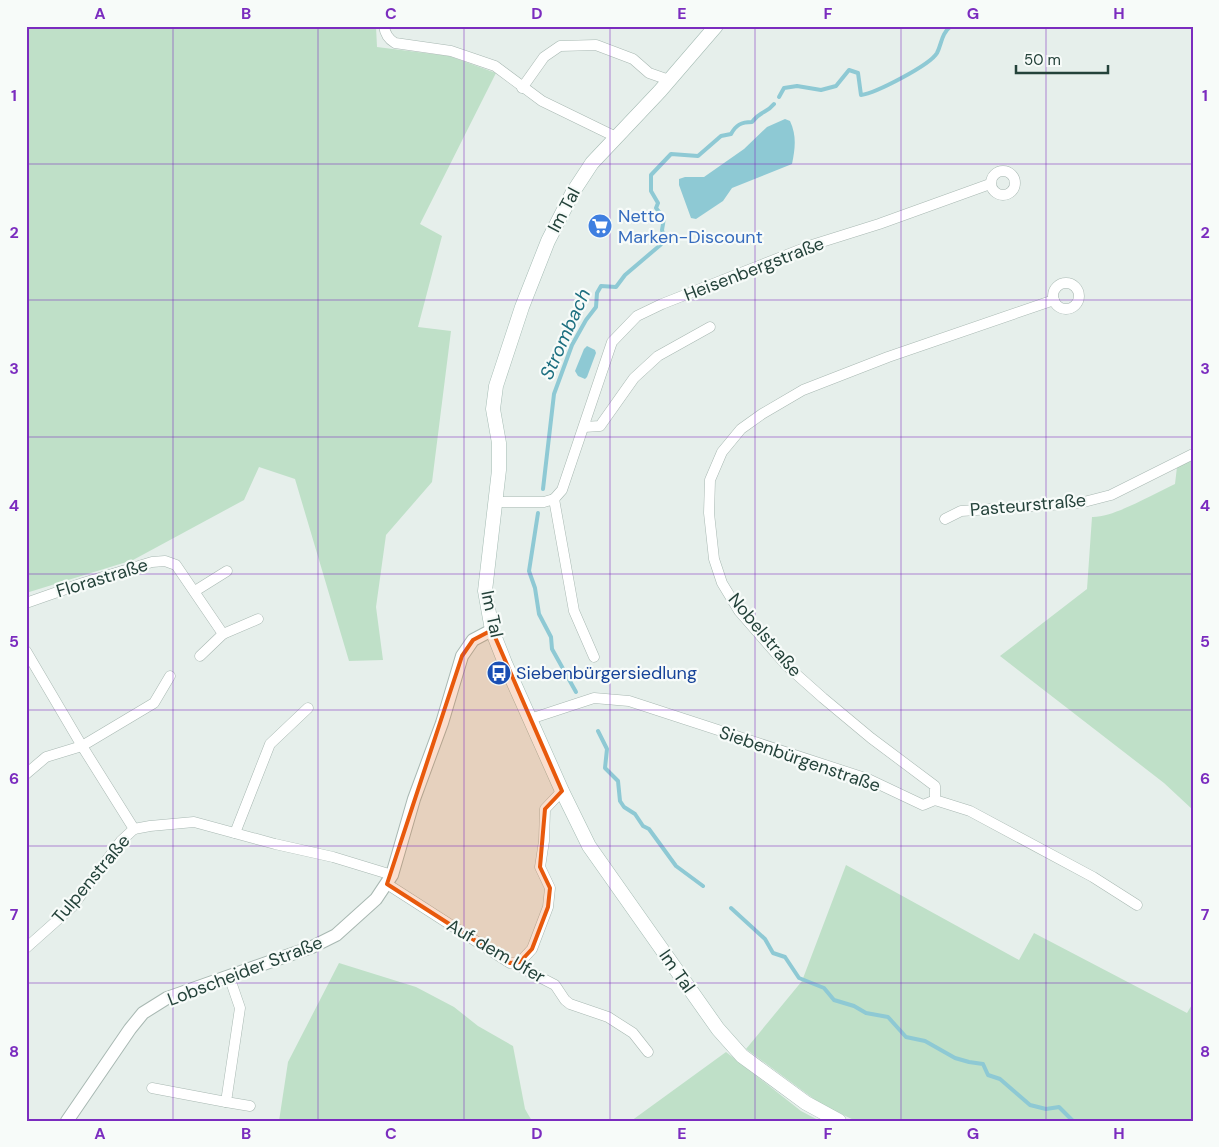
<svg xmlns="http://www.w3.org/2000/svg" width="1219" height="1147" viewBox="0 0 1219 1147" font-family="'DM Sans',sans-serif">
  <style>
    .green { fill: #bfe0c8 }
    .water { fill: #8ec9d4 }
    .lines { fill: none; stroke-linecap: round; stroke-linejoin: round }
    .stream { stroke: #8ec9d4; stroke-width: 4 }
    .minor-casing { stroke: #a8b8b2; stroke-width: 11 }
    .tertiary-casing { stroke: #a8b8b2; stroke-width: 14 }
    .secondary-casing { stroke: #a4bbb3; stroke-width: 15 }
    .minor { stroke: #fff; stroke-width: 10 }
    .tertiary { stroke: #fff; stroke-width: 12 }
    .secondary { stroke: #fff; stroke-width: 14 }
    .marked { fill: #e8590c; fill-opacity: 0.2; stroke: #e8590c; stroke-width: 4; stroke-linejoin: round }
    .grid { fill: none; stroke: #7b2cbf; stroke-width: 1; stroke-opacity: 0.55 }
    .labels { text-anchor: middle; dominant-baseline: central; stroke-width: 4.5; stroke-linejoin: round; paint-order: stroke }
    .street-label { font-size: 18px; fill: #24423a; stroke: #f7fbf9 }
    .shop-label { font-size: 18px; fill: #366cbe; stroke: #f7fbf9; text-anchor: start }
    .transit-label { font-size: 18px; fill: #164399; stroke: #f7fbf9; text-anchor: start }
    .water-label { font-size: 19px; font-style: italic; fill: #1c6f80; stroke: #f7fbf9 }
    .neatline { fill: none; stroke: #7b2cbf; stroke-width: 2 }
    .grid-label { font-size: 16px; text-anchor: middle; font-weight: bold; fill: #7b2cbf }
  </style>
  <rect width="100%" height="100%" fill="#e6efeb"/>
  <g class="green">
    <polygon points="26,26 376,26 377,47 449,56 496,73 420,224 442,236 418,327 451,331 432,482 386,535 376,607 383,660 349,661 295,479 259,467 244,500 133,560 26,593"/>
    <path d="M1193,460V810L1164,783L1000,656L1087,589L1092,517C1113,518 1155,493 1175,484L1177,467Z"/>
    <polygon points="846,865 1019,960 1034,933 1187,1013 1193,1003 1193,1121 856,1121 822,1105 746,1049 802,981"/>
    <polygon points="339,963 416,987 454,1007 478,1026 513,1046 525,1109 532,1121 279,1121 288,1062"/>
    <polygon points="726,1052 801,1111 820,1121 631,1121"/>
  </g>
  <g class="water">
    <path d="M785,119L790,121C797,136 795,149 792,164L732,188L723,201L696,219L691,218L679,185V179L685,177H704L744,149L767,127Z"/>
    <polygon points="587,346 595,350 596,353 587,377 585,379 578,376 575,371 584,349"/>
  </g>
  <g class="lines">
    <g class="stream">
      <path d="M779,97L784,88L797,86L821,90L836,86L849,70L858,73L861,95C876,93 930,65 937,53C942,43 941,34 951,26"/>
      <path d="M543,489L554,394L572,345L586,320L596,307L597,293L601,286L616,287L625,275L665,241L662,230L664,218L656,208L658,203L651,191V175L671,154L698,156L721,136L731,134C736,125 741,122 752,122C761,110 766,114 774,104"/>
      <polyline points="538,513 529,571 535,588 539,614 551,637 552,649 576,692"/>
      <polyline points="598,731 607,749 605,768 618,781 620,801 624,807 635,814 643,826 649,829 676,866 703,886"/>
      <polyline points="731,908 765,939 773,953 785,957 799,978 824,988 834,1000 854,1006 866,1013 888,1017 906,1037 925,1041 955,1058 969,1062 983,1064 988,1075 1000,1079 1030,1105 1046,1109 1059,1107 1073,1121"/>
    </g>
    <defs>
      <g id="minor">
        <path d="M384,26C385,34 388,39 395,43L451,51L495,66L542,101L616,137"/>
        <polyline points="522,88 544,57 560,46 596,45 633,59 649,73 669,80"/>
        <circle cx="1003" cy="183" r="12"/>
        <circle cx="1066" cy="296" r="13"/>
        <polyline points="584,427 600,426 634,378 658,356 710,327"/>
        <polyline points="554,499 562,490 612,342 637,316 662,304 812,245 879,224 990,184"/>
        <polyline points="495,502 544,502 554,499 574,611 594,657"/>
        <polyline points="945,519 961,511 1080,503 1111,495 1193,454"/>
        <polyline points="195,591 227,571"/>
        <polyline points="26,603 83,583 152,562 165,561 176,565 223,634 258,619"/>
        <polyline points="26,651 82,746 134,829"/>
        <polyline points="200,656 223,634"/>
        <polyline points="530,719 594,698 629,701 868,779 923,805 935,800 970,811 1093,877 1137,905"/>
        <polyline points="26,774 46,757 82,746 154,703 170,676"/>
        <polyline points="935,800 935,786 871,738 823,698 787,666 739,611 722,583 714,559 709,513 710,480 722,452 741,429 762,414 803,390 888,357 1054,300"/>
        <polyline points="134,829 150,826 194,822 275,844 333,857 392,875"/>
        <polyline points="235,833 270,744 308,708"/>
        <polyline points="387,884 510,963 520,962 522,968 555,985 565,1000 570,1004 608,1017 633,1033 648,1052"/>
        <polyline points="26,948 72,907 121,841 134,829"/>
        <polyline points="520,962 532,949 548,907 550,888 540,867 544,841 545,809 562,791"/>
        <polyline points="229,976 240,1008 226,1102 250,1106"/>
        <polyline points="152,1088 226,1102"/>
      </g>
      <polyline id="tertiary" points="67,1121 130,1029 143,1013 167,998 312,947 336,935 376,899 392,875 414,799 442,723 462,656 473,640 492,630"/>
      <polyline id="secondary" points="716,26 660,91 592,163 573,192 548,241 522,307 496,386 493,409 499,443 499,470 485,591 492,630 505,663 562,791 589,846 718,1029 742,1056 806,1103 839,1121"/>
    </defs>
    <use href="#minor" class="minor-casing"/>
    <use href="#tertiary" class="tertiary-casing"/>
    <use href="#secondary" class="secondary-casing"/>
    <use href="#minor" class="minor"/>
    <use href="#tertiary" class="tertiary"/>
    <use href="#secondary" class="secondary"/>
  </g>
  <path class="marked" d="M492,630L562,791L545,809L540,867L550,888L548,907L532,949L520,962L510,963L387,884L462,656L473,640Z"/>
  <path class="grid" d="M173,26V1121M318,26V1121M464,26V1121M610,26V1121M755,26V1121M901,26V1121M1046,26V1121M26,164H1193M26,300H1193M26,437H1193M26,574H1193M26,710H1193M26,846H1193M26,983H1193"/>
  <defs>
    <symbol id="supermarket-disc" viewBox="-11 -11 22 22"><circle r="9.5" fill="#3f7fe0" stroke="#f7fbf9"/><path d="M-6-5.5h2.5l.6 2H6L4.5 2H-2.5L-4.4-4H-6ZM-1.5 3.2a1.3 1.3 0 1 0 .1 0ZM3 3.2a1.3 1.3 0 1 0 .1 0Z" fill="#fff"/></symbol>
    <symbol id="bus-disc" viewBox="-11 -11 22 22"><circle r="9.5" fill="#1a4fb4" stroke="#f7fbf9"/><path d="M-5-6H5V4H4V6H2V4H-2V6H-4V4H-5ZM-3.5-4V0h7V-4ZM-3.5 1.2v1.5H-2V1.2ZM2 1.2v1.5H3.5V1.2Z" fill="#fff"/></symbol>
  </defs>
  <g fill-rule="evenodd">
    <use href="#supermarket-disc" x="586" y="212" width="28" height="28"/>
    <use href="#bus-disc" x="485" y="659" width="28" height="28"/>
  </g>
  <g class="labels">
    <g class="street-label">
      <text transform="translate(564 210) rotate(-62)">Im Tal</text>
      <text transform="translate(754 269) rotate(-21)">Heisenbergstraße</text>
      <text transform="translate(1028 505) rotate(-5)">Pasteurstraße</text>
      <text transform="translate(102 578) rotate(-17)">Florastraße</text>
      <text transform="translate(492 614) rotate(78)">Im Tal</text>
      <text transform="translate(765 635) rotate(50)">Nobelstraße</text>
      <text transform="translate(800 759) rotate(19)">Siebenbürgenstraße</text>
      <text transform="translate(91 879) rotate(-50)">Tulpenstraße</text>
      <text transform="translate(496 951) rotate(30)">Auf dem Ufer</text>
      <text transform="translate(245 971) rotate(-21)">Lobscheider Straße</text>
      <text transform="translate(677 971) rotate(55)">Im Tal</text>
    </g>
    <g class="shop-label">
      <text x="618" y="216">Netto<tspan x="618" dy="21">Marken-Discount</tspan></text>
    </g>
    <g class="transit-label">
      <text x="516" y="673">Siebenbürgersiedlung</text>
    </g>
    <g class="water-label">
      <text transform="translate(565 334) rotate(-66)">Strombach</text>
    </g>
  </g>
  <rect width="1219" height="1147" fill="none" stroke="#f7fbf9" stroke-width="55"/>
  <path d="M1016 65v8h92v-8" fill="none" stroke="#24423a" stroke-width="2.5"/>
  <text x="1024" y="65" font-size="15" fill="#24423a" stroke="#f7fbf9" stroke-width="4" paint-order="stroke">50 m</text>
  <rect x="28" y="28" width="1164" height="1092" class="neatline"/>
  <g class="grid-label">
    <text x="100" y="19">A</text>
    <text x="246" y="19">B</text>
    <text x="391" y="19">C</text>
    <text x="537" y="19">D</text>
    <text x="682" y="19">E</text>
    <text x="828" y="19">F</text>
    <text x="973" y="19">G</text>
    <text x="1119" y="19">H</text>
    <text x="14" y="101">1</text>
    <text x="1205" y="101">1</text>
    <text x="14" y="238">2</text>
    <text x="1205" y="238">2</text>
    <text x="14" y="374">3</text>
    <text x="1205" y="374">3</text>
    <text x="14" y="511">4</text>
    <text x="1205" y="511">4</text>
    <text x="14" y="647">5</text>
    <text x="1205" y="647">5</text>
    <text x="14" y="784">6</text>
    <text x="1205" y="784">6</text>
    <text x="14" y="920">7</text>
    <text x="1205" y="920">7</text>
    <text x="14" y="1057">8</text>
    <text x="1205" y="1057">8</text>
    <text x="100" y="1139">A</text>
    <text x="246" y="1139">B</text>
    <text x="391" y="1139">C</text>
    <text x="537" y="1139">D</text>
    <text x="682" y="1139">E</text>
    <text x="828" y="1139">F</text>
    <text x="973" y="1139">G</text>
    <text x="1119" y="1139">H</text>
  </g>
</svg>
